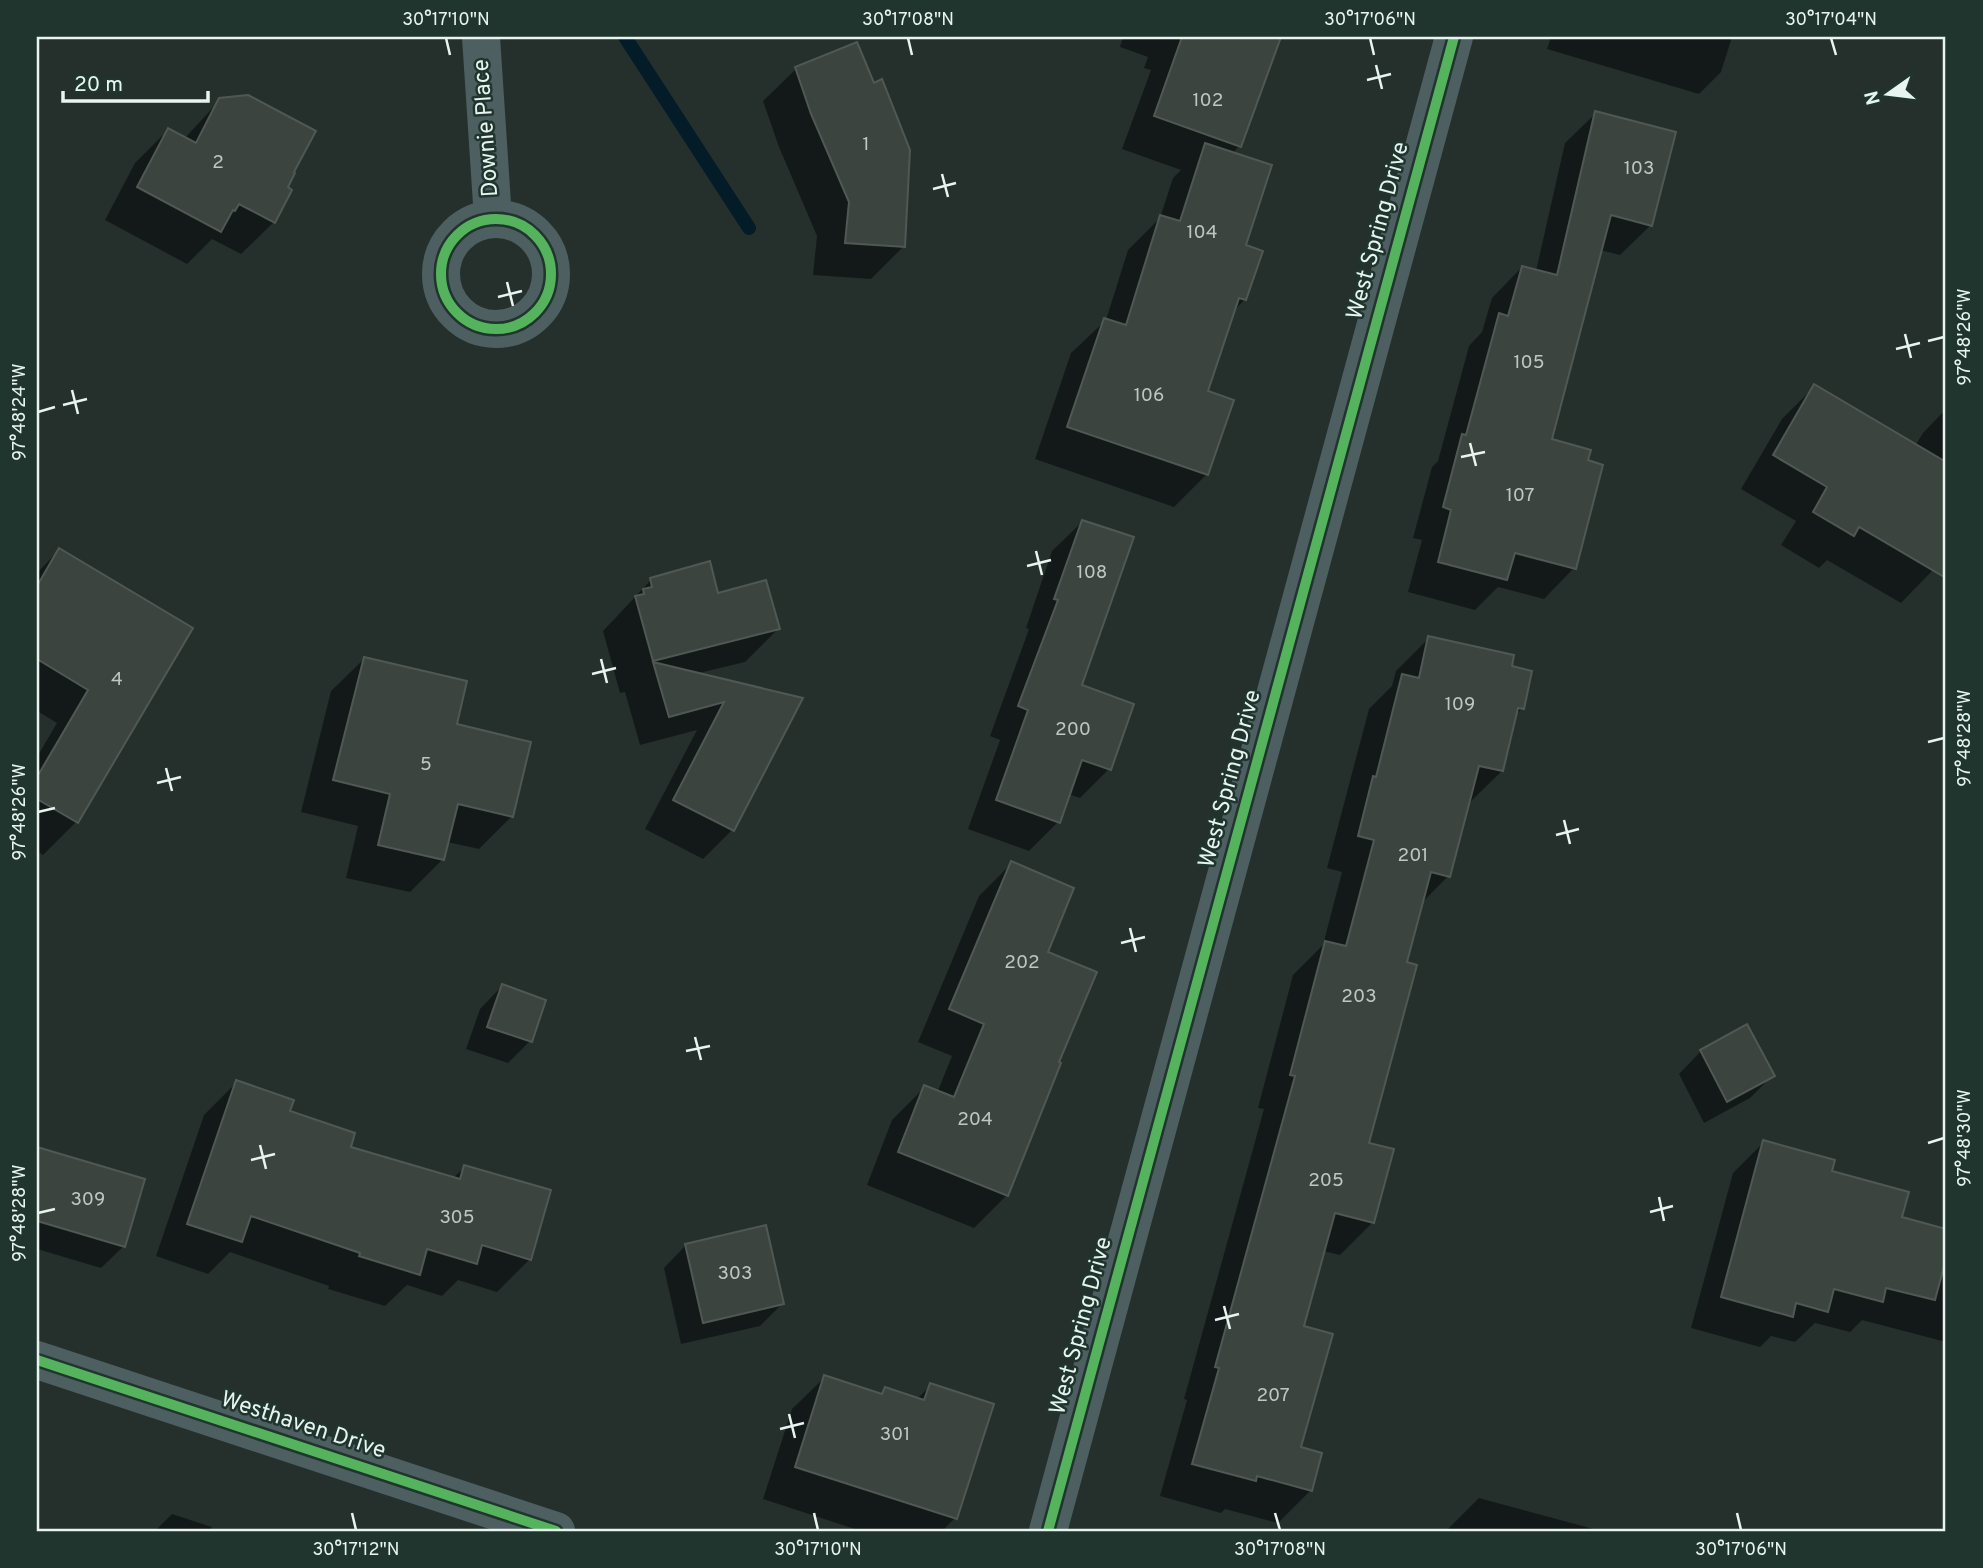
<svg xmlns="http://www.w3.org/2000/svg" width="1983" height="1568" viewBox="0 0 1983 1568" font-family="Overpass,sans-serif">
  <style>
    .shadow { fill: #0007 }
    .lines { fill: none; stroke-linecap: round; stroke-linejoin: round }
    .stream { stroke: #031c27; stroke-width: 14 }
    .building { fill: #3c4440; stroke: #505854; stroke-width: 2 }
    .minor { stroke: #4d5f60; stroke-width: 38 }
    .cycleway-casing { stroke: #20352e; stroke-width: 15 }
    .cycleway { stroke: #56b35d; stroke-width: 10 }
    .ticks { fill: none; stroke: #e7f4ef; stroke-width: 2.5 }
    .labels { text-anchor: middle; dominant-baseline: central; stroke-width: 5; stroke-linejoin: round; paint-order: stroke }
    .number-label { font-size: 19px; fill: #bcc8c3 }
    .street-label { font-size: 23px; fill: #e7f4ef; stroke: #20352e }
    .neatline { fill: none; stroke: #e7f4ef; stroke-width: 2.5 }
    .ticks-label { font-size: 18px; text-anchor: middle; fill: #e7f4ef }
  </style>
  <rect width="100%" height="100%" fill="#25302d"/>
  <g class="shadow">
    <polygon points="1123,37 1279,37 1239,146 1232,154 1244,246 1245,299 1233,312 1206,392 1207,474 1174,507 1035,459 1071,353 1106,320 1128,250 1160,218 1173,178 1181,170 1122,149 1151,70 1144,68 1148,57 1120,47"/>
    <polygon points="1551,37 1732,37 1721,72 1699,94 1547,49"/>
    <polygon points="796,69 904,246 871,279 813,275 817,236 779,147 763,101"/>
    <polygon points="220,100 291,173 274,222 241,254 212,239 187,264 105,220 135,163 168,130 184,139"/>
    <polygon points="1596,113 1651,225 1620,255 1600,250 1550,441 1574,568 1544,599 1498,587 1475,610 1408,592 1422,540 1413,538 1432,467 1438,461 1469,346 1482,332 1492,298 1522,267 1536,271 1565,143"/>
    <polygon points="1815,386 1915,446 1923,433 1946,409 1946,549 1933,570 1901,603 1827,560 1819,568 1781,545 1796,521 1741,489 1782,419"/>
    <polygon points="1082,522 1080,686 1109,769 1080,798 1068,794 1058,822 1029,851 968,829 1000,740 990,736 1029,629 1026,628 1052,551"/>
    <polygon points="59,550 191,628 76,822 43,855 37,851 37,757 57,723 37,711 37,573"/>
    <polygon points="651,580 717,595 778,629 745,662 695,674 801,699 732,830 703,859 645,829 697,730 640,745 625,692 620,693 603,631"/>
    <polygon points="1429,638 1510,667 1522,709 1514,716 1502,771 1469,803 1448,876 1421,904 1405,963 1367,1144 1373,1222 1340,1255 1323,1251 1302,1327 1299,1448 1311,1490 1278,1523 1225,1509 1221,1513 1160,1496 1187,1400 1184,1399 1264,1109 1258,1108 1293,975 1323,945 1342,872 1327,868 1369,709 1392,686 1396,671"/>
    <polygon points="364,659 455,725 512,816 479,849 447,842 443,859 410,892 346,878 358,826 301,812 331,691"/>
    <polygon points="1012,863 1045,953 1057,1063 1007,1195 974,1228 867,1185 892,1120 925,1087 937,1093 952,1056 918,1042 979,896"/>
    <polygon points="502,986 530,1041 508,1063 466,1049 480,1009"/>
    <polygon points="1701,1051 1772,1076 1750,1098 1704,1123 1679,1074"/>
    <polygon points="237,1082 348,1148 452,1179 465,1167 530,1259 497,1292 458,1280 442,1296 407,1285 385,1306 328,1289 329,1286 230,1252 208,1274 156,1256 204,1115"/>
    <polygon points="1764,1142 1830,1172 1900,1219 1946,1231 1946,1342 1862,1320 1850,1332 1815,1323 1795,1342 1771,1336 1760,1347 1691,1328 1733,1173"/>
    <polygon points="37,1149 143,1181 124,1246 101,1268 37,1249"/>
    <polygon points="686,1245 782,1304 760,1326 681,1344 664,1268"/>
    <polygon points="825,1377 879,1395 885,1389 917,1399 931,1385 955,1518 942,1531 861,1531 763,1499 792,1409"/>
    <polygon points="1479,1498 1601,1531 1446,1531"/>
    <polygon points="172,1514 212,1527 210,1531 155,1531"/>
  </g>
  <g class="lines">
    <polyline class="stream" points="625,37 749,228"/>
  </g>
  <g class="building">
    <polygon points="1182,37 1281,37 1241,147 1154,116"/>
    <polygon points="857,42 874,83 882,79 910,150 905,247 845,243 849,202 811,114 795,67"/>
    <polygon points="248,95 316,131 294,172 295,173 288,187 292,190 275,223 239,204 235,211 233,210 221,232 137,187 168,128 196,143 219,98"/>
    <polygon points="1595,111 1676,132 1652,226 1611,215 1552,439 1591,450 1588,460 1603,465 1576,569 1515,553 1507,580 1438,562 1451,510 1443,507 1462,434 1466,435 1499,313 1508,316 1522,266 1557,275"/>
    <polygon points="1205,143 1272,165 1246,245 1263,251 1246,300 1239,298 1208,391 1234,400 1208,475 1067,427 1104,318 1126,325 1160,215 1180,221"/>
    <polygon points="1814,384 1946,462 1946,578 1859,527 1854,536 1813,512 1827,487 1773,455"/>
    <polygon points="1082,520 1134,537 1082,685 1134,704 1111,770 1082,760 1060,823 996,800 1028,710 1018,706 1058,600 1054,599"/>
    <polygon points="59,548 193,628 78,823 37,799 37,777 88,690 37,659 37,586"/>
    <polygon points="710,561 718,593 766,580 780,629 653,661 635,596 644,594 643,589 652,587 650,578"/>
    <polygon points="1428,636 1514,655 1512,666 1532,671 1524,709 1518,708 1503,771 1479,766 1450,877 1431,872 1407,962 1417,965 1369,1143 1394,1149 1374,1223 1335,1213 1304,1326 1333,1334 1301,1447 1322,1453 1312,1491 1257,1476 1256,1481 1192,1464 1219,1368 1215,1367 1295,1076 1290,1075 1325,941 1346,946 1374,840 1358,836 1373,776 1376,777 1402,674 1419,678"/>
    <polygon points="364,657 467,681 457,724 531,742 513,817 458,804 444,860 378,845 390,794 333,780"/>
    <polygon points="653,662 803,698 734,831 673,800 724,702 669,717"/>
    <polygon points="1011,861 1074,888 1048,952 1097,972 1059,1062 1061,1063 1008,1196 898,1152 924,1085 954,1097 984,1024 949,1009"/>
    <polygon points="502,984 546,1000 532,1042 487,1027"/>
    <polygon points="1747,1024 1775,1076 1727,1102 1700,1050"/>
    <polygon points="236,1080 294,1100 290,1111 355,1133 351,1147 460,1179 464,1165 551,1190 531,1260 482,1245 477,1264 427,1249 420,1275 359,1256 360,1253 251,1216 242,1242 187,1224"/>
    <polygon points="1763,1140 1835,1160 1832,1171 1909,1192 1902,1217 1946,1229 1946,1259 1935,1300 1886,1288 1883,1302 1834,1289 1828,1312 1796,1303 1793,1317 1721,1297"/>
    <polygon points="37,1147 145,1179 125,1247 37,1221"/>
    <polygon points="766,1225 784,1304 703,1323 685,1244"/>
    <polygon points="824,1375 882,1394 885,1387 924,1400 930,1383 994,1404 957,1519 795,1467"/>
  </g>
  <g class="lines">
    <g class="minor">
      <polyline points="481,37 493,219"/>
      <circle cx="496" cy="274" r="55"/>
      <polyline points="37,1360 556,1531"/>
      <polyline points="1048,1531 1454,37"/>
    </g>
    <defs>
      <g id="cycleway">
        <circle cx="496" cy="274" r="55"/>
        <polyline points="37,1360 556,1531"/>
        <polyline points="1048,1531 1454,37"/>
      </g>
    </defs>
    <use href="#cycleway" class="cycleway-casing"/>
    <use href="#cycleway" class="cycleway"/>
  </g>
  <path class="ticks" d="M446,38L450,55M908,38L912,55M1370,38L1374,55M1831,38L1836,55M1376,65L1382,89M1367,80L1391,74M942,174L948,197M933,189L956,183M507,282L513,306M498,297L522,291M1905,334L1911,358M1928,341L1944,337M1896,349L1920,343M72,390L78,414M63,405L87,399M38,412L55,407M1470,443L1476,466M1461,457L1485,452M1036,551L1042,575M1027,566L1051,560M601,659L607,683M592,674L616,668M1928,742L1944,738M166,768L172,791M157,783L181,777M38,812L55,808M1564,820L1570,844M1556,835L1579,829M1130,928L1136,952M1121,943L1145,937M695,1037L701,1060M686,1051L710,1046M1928,1143L1944,1138M260,1145L266,1169M251,1160L275,1154M1659,1197L1664,1221M1650,1212L1673,1206M38,1213L55,1209M1224,1306L1230,1329M1215,1320L1239,1314M789,1414L795,1438M780,1429L804,1423M352,1513L356,1530M814,1513L818,1530M1275,1513L1280,1530M1737,1513L1741,1530"/>
  <g class="labels">
    <g class="number-label">
      <text x="1208" y="101">102</text>
      <text x="866" y="145">1</text>
      <text x="218" y="163">2</text>
      <text x="1639" y="169">103</text>
      <text x="1202" y="233">104</text>
      <text x="1529" y="363">105</text>
      <text x="1149" y="396">106</text>
      <text x="1520" y="496">107</text>
      <text x="1092" y="573">108</text>
      <text x="117" y="680">4</text>
      <text x="1460" y="705">109</text>
      <text x="1073" y="730">200</text>
      <text x="426" y="765">5</text>
      <text x="1413" y="856">201</text>
      <text x="1022" y="963">202</text>
      <text x="1359" y="997">203</text>
      <text x="975" y="1120">204</text>
      <text x="1326" y="1181">205</text>
      <text x="88" y="1200">309</text>
      <text x="457" y="1218">305</text>
      <text x="735" y="1274">303</text>
      <text x="1273" y="1396">207</text>
      <text x="895" y="1435">301</text>
    </g>
    <g class="street-label">
      <text transform="translate(487 128) rotate(-94)">Downie Place</text>
      <text transform="translate(1379 231) rotate(-75)">West Spring Drive</text>
      <text transform="translate(1231 779) rotate(-75)">West Spring Drive</text>
      <text transform="translate(1082 1326) rotate(-75)">West Spring Drive</text>
      <text transform="translate(303 1426) rotate(18)">Westhaven Drive</text>
    </g>
  </g>
  <rect width="1983" height="1568" fill="none" stroke="#20352e" stroke-width="77"/>
  <g transform="translate(1888 94) rotate(256)" stroke="#20352e" stroke-width="5" paint-order="stroke">
  <path d="M0-5L12 26L0 18L-12 26Z" fill="#e7f4ef"/>
  <text y="-10" font-size="19" font-weight="bold" text-anchor="middle" fill="#e7f4ef">N</text>
  </g>
  <path d="M63 91v10h145v-10" fill="none" stroke="#e7f4ef" stroke-width="3.5"/>
  <text x="74" y="91" font-size="21" fill="#e7f4ef" stroke="#20352e" stroke-width="5" paint-order="stroke">20 m</text>
  <rect x="38" y="38" width="1906" height="1492" class="neatline"/>
  <g class="ticks-label">
    <text x="446" y="25">30°17'10"N</text>
    <text x="908" y="25">30°17'08"N</text>
    <text x="1370" y="25">30°17'06"N</text>
    <text x="1831" y="25">30°17'04"N</text>
    <text transform="translate(1964 337) rotate(-90)" y="6">97°48'26"W</text>
    <text transform="translate(19 412) rotate(-90)" y="6">97°48'24"W</text>
    <text transform="translate(1964 738) rotate(-90)" y="6">97°48'28"W</text>
    <text transform="translate(19 812) rotate(-90)" y="6">97°48'26"W</text>
    <text transform="translate(1964 1138) rotate(-90)" y="6">97°48'30"W</text>
    <text transform="translate(19 1213) rotate(-90)" y="6">97°48'28"W</text>
    <text x="356" y="1555">30°17'12"N</text>
    <text x="818" y="1555">30°17'10"N</text>
    <text x="1280" y="1555">30°17'08"N</text>
    <text x="1741" y="1555">30°17'06"N</text>
  </g>
</svg>
